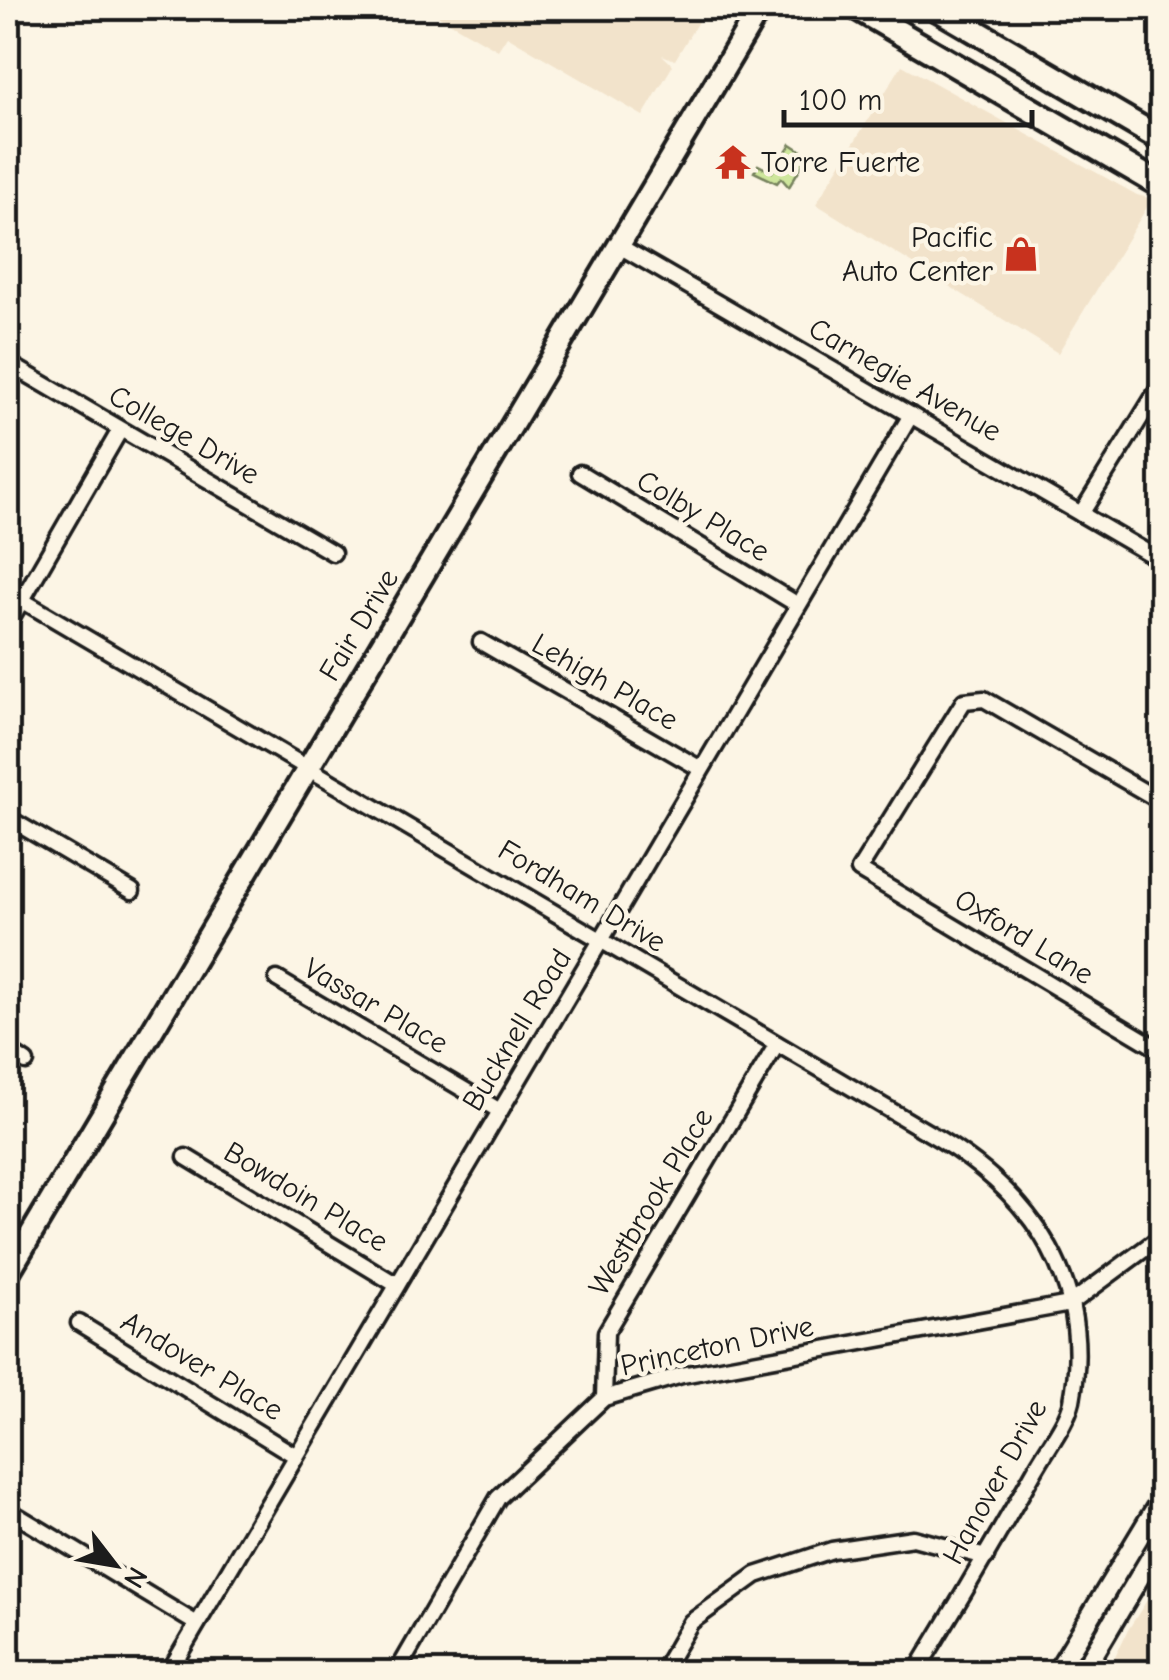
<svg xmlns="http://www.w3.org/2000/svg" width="1169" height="1680" viewBox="0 0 1169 1680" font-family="'Comic Neue',sans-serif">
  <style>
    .built { fill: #f2e3cb }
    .green { fill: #cee69c; stroke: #75815c; stroke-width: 2.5 }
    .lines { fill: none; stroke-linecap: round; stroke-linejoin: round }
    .minor-casing { stroke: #1c1c1c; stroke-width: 21 }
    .tertiary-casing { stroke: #1c1c1c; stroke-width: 25 }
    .secondary-casing { stroke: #1c1c1c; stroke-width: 28 }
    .primary-casing { stroke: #1c1c1c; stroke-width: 30 }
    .minor { stroke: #fcf5e5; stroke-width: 14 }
    .tertiary { stroke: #fcf5e5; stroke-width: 18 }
    .secondary { stroke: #fcf5e5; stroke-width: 20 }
    .primary { stroke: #fcf5e5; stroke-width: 22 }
    .labels { text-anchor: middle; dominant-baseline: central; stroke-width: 9; stroke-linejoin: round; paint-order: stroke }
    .poi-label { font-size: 30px; fill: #1c1c1c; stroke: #fcf5e5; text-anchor: start }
    .street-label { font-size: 30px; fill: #1c1c1c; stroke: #fcf5e5 }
  </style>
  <rect width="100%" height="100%" fill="#fcf5e5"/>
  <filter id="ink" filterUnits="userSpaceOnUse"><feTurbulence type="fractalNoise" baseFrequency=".01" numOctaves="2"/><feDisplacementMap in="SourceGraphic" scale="20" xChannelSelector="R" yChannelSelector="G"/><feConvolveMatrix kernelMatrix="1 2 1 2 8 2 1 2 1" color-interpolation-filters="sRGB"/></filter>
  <g filter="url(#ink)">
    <g class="built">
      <polygon points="425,8 706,8 675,60 662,55 673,65 643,116 507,36 498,50"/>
      <polygon points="902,65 1137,195 1152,199 1058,353 816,204"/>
      <polygon points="1161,1578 1161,1672 1108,1672 1128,1630"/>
    </g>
    <polygon class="green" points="791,144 808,155 789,187 781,178 777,183 754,172 758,165 772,172"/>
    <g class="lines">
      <defs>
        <g id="minor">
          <polyline points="621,247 1162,561"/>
          <polyline points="8,363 333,553"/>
          <polyline points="580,473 798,605"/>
          <polyline points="1081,514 1162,383"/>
          <path d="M8,592L941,1140C1034,1197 1094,1285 1072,1401C1067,1423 1047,1448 1036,1468C997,1537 957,1605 916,1672"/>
          <polyline points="8,624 120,430"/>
          <polyline points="481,642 701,769"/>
          <polyline points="1162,802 984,699 964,701 859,870 1162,1051"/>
          <polyline points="8,818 132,891"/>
          <polyline points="277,979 500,1111"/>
          <polyline points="8,1050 26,1062"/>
          <polyline points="186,1157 397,1285"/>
          <polyline points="79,1323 296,1456"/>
          <polyline points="604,1398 606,1332 777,1044"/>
          <polyline points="8,1510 197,1624"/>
          <polyline points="169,1672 911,415"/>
          <polyline points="397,1672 498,1498 604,1398 682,1375 1070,1304 1162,1236"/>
          <polyline points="662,1672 691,1622 756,1575 832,1550 913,1538 986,1557"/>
        </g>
        <g id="tertiary">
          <polyline points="1057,1672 1162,1498"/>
          <polyline points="1083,1672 1162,1539"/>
        </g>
        <polyline id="secondary" points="8,1273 760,8"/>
        <g id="primary">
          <polyline points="857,8 1162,186"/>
          <polyline points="936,8 1162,140"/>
        </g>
      </defs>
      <use href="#minor" class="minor-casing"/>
      <use href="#tertiary" class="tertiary-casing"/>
      <use href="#secondary" class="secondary-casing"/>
      <use href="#primary" class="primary-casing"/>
      <use href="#minor" class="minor"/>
      <use href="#tertiary" class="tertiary"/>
      <use href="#secondary" class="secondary"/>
      <use href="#primary" class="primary"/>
    </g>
  </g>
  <defs>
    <symbol id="temple-bare" viewBox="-9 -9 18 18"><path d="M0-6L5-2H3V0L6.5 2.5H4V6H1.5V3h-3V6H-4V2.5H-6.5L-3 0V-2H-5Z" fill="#c8321e" stroke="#fcf5e5" stroke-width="2.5" paint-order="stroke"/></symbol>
    <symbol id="shop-bare" viewBox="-9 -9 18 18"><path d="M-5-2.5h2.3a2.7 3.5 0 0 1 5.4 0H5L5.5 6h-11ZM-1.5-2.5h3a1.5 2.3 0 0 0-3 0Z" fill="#c8321e" stroke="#fcf5e5" stroke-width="2.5" paint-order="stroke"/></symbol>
  </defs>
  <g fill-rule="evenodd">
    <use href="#temple-bare" x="708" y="137" width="50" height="50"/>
    <use href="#shop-bare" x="996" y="229" width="50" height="50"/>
  </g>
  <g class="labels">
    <g class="poi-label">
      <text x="761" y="162">Torre Fuerte</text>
      <text x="993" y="237" text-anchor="end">Pacific<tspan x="993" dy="34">Auto Center</tspan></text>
    </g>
    <g class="street-label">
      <text transform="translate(905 380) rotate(30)">Carnegie Avenue</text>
      <text transform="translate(184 435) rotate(30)">College Drive</text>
      <text transform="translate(703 516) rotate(31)">Colby Place</text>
      <text transform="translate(359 625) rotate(-59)">Fair Drive</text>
      <text transform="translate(605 682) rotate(30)">Lehigh Place</text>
      <text transform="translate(582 896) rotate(31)">Fordham Drive</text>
      <text transform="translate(1024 937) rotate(31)">Oxford Lane</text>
      <text transform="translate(376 1006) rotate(30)">Vassar Place</text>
      <text transform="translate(517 1030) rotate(-59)">Bucknell Road</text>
      <text transform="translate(306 1197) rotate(31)">Bowdoin Place</text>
      <text transform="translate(651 1202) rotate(-59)">Westbrook Place</text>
      <text transform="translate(717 1346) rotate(-12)">Princeton Drive</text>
      <text transform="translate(202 1366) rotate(31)">Andover Place</text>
      <text transform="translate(995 1482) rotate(-61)">Hanover Drive</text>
    </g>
  </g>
  <rect width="1169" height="1680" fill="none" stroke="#fcf5e5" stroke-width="40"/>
  <rect x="20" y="20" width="1129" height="1640" fill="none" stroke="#1c1c1c" stroke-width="4" filter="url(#ink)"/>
  <g transform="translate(115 1565) rotate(121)" stroke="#fcf5e5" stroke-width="8" paint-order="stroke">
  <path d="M0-8L18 38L0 25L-18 38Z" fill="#1c1c1c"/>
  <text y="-15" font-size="28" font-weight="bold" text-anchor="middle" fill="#1c1c1c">N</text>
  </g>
  <path d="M784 110v15h248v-15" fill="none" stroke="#1c1c1c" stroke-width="5"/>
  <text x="799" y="110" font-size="30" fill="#1c1c1c" stroke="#fcf5e5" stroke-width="8" paint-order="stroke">100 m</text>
</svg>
